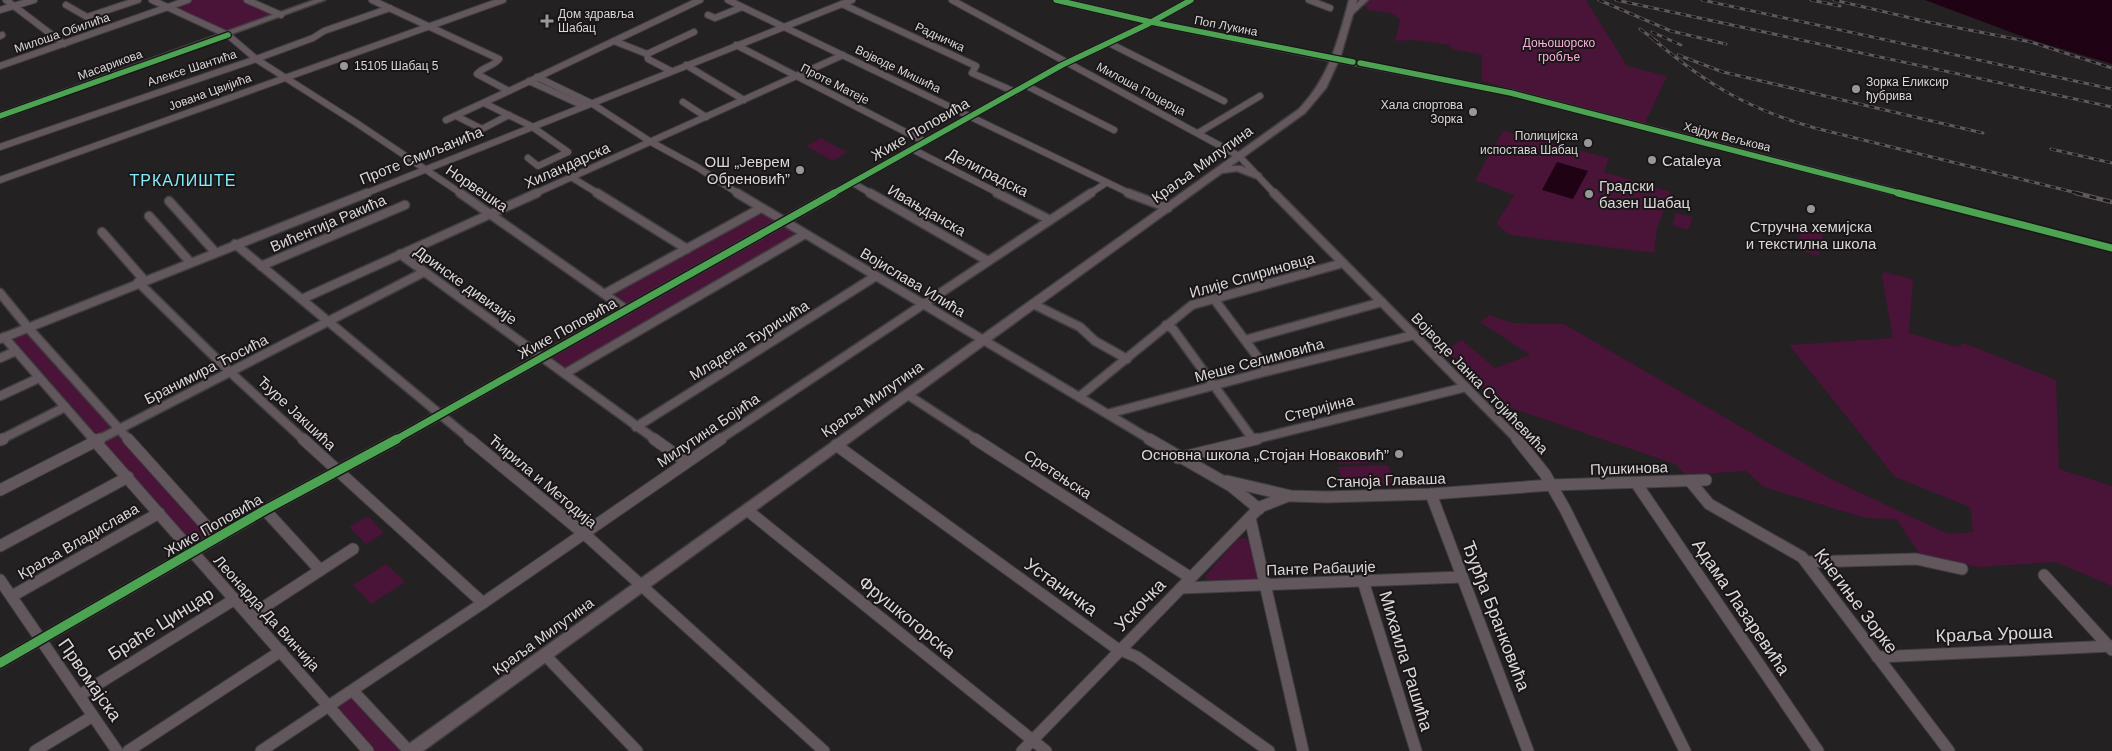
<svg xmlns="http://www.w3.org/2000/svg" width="2112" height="751" viewBox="0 0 2112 751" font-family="Arial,sans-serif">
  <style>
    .green { fill: #4a1338 }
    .water { fill: #1f0315 }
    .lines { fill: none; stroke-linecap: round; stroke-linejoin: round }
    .minor-far2-casing { stroke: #403e3f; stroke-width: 8 }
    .minor-far1-casing { stroke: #403e3f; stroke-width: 11 }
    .minor-casing { stroke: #403e3f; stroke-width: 13 }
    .major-casing { stroke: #403e3f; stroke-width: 3 }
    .minor-far2 { stroke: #62575d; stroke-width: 6 }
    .minor-far1 { stroke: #62575d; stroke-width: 8 }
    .minor { stroke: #62575d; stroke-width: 11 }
    .major { fill: #64575e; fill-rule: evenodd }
    .rail-far1-casing { stroke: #5f585c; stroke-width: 3 }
    .rail-casing { stroke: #5f585c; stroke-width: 4.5 }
    .rail-far1 { stroke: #1a1618; stroke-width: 2; stroke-dasharray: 5.5; stroke-linecap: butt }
    .rail { stroke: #1a1618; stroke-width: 2.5; stroke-dasharray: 7; stroke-linecap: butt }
    .cycleway-far2-casing { stroke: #1a1618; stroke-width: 8 }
    .cycleway-far1-casing { stroke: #1a1618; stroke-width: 10 }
    .cycleway-casing { stroke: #1a1618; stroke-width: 12 }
    .cycleway-far2 { stroke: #4ca352; stroke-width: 5.5 }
    .cycleway-far1 { stroke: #4ca352; stroke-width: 7 }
    .cycleway { stroke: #4ca352; stroke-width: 9 }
    .poi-dot { fill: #9a9798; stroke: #1a1618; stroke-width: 2 }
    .labels { text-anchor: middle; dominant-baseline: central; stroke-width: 4; stroke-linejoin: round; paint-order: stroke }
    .far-poi-label { font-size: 12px; fill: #dad7d8; stroke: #1a1618; text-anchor: start }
    .far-street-label { font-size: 12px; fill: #dad7d8; stroke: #1a1618 }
    .far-park-label { font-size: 12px; fill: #f5b0d8; stroke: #1a1618 }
    .street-label { font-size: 15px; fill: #dad7d8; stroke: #1a1618 }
    .poi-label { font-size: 15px; fill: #dad7d8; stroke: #1a1618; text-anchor: start }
    .neighbourhood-label { font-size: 16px; letter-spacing: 1px; fill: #82edf9; stroke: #1a1618 }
    .near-street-label { font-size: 18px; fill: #dad7d8; stroke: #1a1618 }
  </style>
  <rect width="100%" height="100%" fill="#232122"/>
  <g class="green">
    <polygon points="192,0 245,0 280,14 230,32 173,7"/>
    <polygon points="1367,0 1586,0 1627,66 1667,76 1645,123 1482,81 1482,55 1452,49 1450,45 1414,40 1395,41 1400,19 1391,13 1368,10 1363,4"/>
    <polygon points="1503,131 1609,158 1604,172 1671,192 1657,228 1654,253 1510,235 1496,224 1514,195 1475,180"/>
    <polygon points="821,138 847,152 833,161 806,146"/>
    <polygon points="760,212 776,222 628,304 612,292"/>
    <polygon points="1676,213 1693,217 1688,230 1672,225"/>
    <polygon points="782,226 797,235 566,368 551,356"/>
    <polygon points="1801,229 1823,234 1819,256 1797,250"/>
    <polygon points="1884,272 1913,279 1909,333 1958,347 1964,343 2056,380 2059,469 2112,486 2112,586 2056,562 1978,567 1921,556 1896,519 1865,518 1764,487 1746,471 1686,475 1675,464 1502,405 1445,350 1462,340 1495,368 1530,355 1480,322 1489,315 1512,323 1564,324 1831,479 1948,534 1973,532 1970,507 1895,477 1789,345 1893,338 1882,277"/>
    <polygon points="26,333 28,333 113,428 97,435 13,339"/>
    <polygon points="117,436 120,437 210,537 194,546 104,444 110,438"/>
    <polygon points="1364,450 1369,463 1338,464 1334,452"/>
    <polygon points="1388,465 1396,485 1345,488 1338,467"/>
    <polygon points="368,516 384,533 366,544 349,527"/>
    <polygon points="1245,538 1251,542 1259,577 1256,580 1210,582 1205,576 1238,539"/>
    <polygon points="386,564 405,582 371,604 353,585"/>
    <polygon points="349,698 355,698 398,746 399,751 373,751 338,710 340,704"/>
  </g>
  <g class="water">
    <polygon points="1925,0 2112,0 2112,64 2029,39"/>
    <polygon points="1557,162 1588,171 1573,199 1542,190"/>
  </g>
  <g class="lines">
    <defs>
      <g id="minor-far2">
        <polyline points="6,0 64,44"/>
        <polyline points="152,0 228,35 256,59 355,122 462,194"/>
        <polyline points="247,0 281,15"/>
        <path d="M372,0L499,59C494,66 483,67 477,74L509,91L446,120"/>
        <polyline points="728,0 1131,194"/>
        <polyline points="952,0 1239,156 1275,194"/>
        <polyline points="1056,0 1151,22 1334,59"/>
        <polyline points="1309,0 1330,8"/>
        <polyline points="842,4 976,66 972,73 1015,92"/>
        <polyline points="66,5 87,17 138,0"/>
        <polyline points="0,10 34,0"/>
        <polyline points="708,15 715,18 742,7"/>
        <polyline points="0,36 2,35"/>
        <polyline points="614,41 647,54 648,59 671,71"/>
        <polyline points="1109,43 1224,101"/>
        <polyline points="736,45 925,142"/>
        <polyline points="647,54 694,32"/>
        <polyline points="686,65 744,100"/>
        <polyline points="0,66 188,0"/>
        <polyline points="537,77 591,103 651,142 697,167 739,194"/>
        <polyline points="529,81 584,106"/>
        <polyline points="1027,86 1114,130"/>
        <polyline points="509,91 700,0"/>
        <polyline points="683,102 706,117"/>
        <polyline points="484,103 531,126 568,152 538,166 528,158"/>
        <polyline points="456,116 482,129 509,115"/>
        <polyline points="1198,133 1260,96"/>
        <polyline points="0,147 256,59 313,38 324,31 390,8"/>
        <polyline points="912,149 1000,194"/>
        <polyline points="571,177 599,194"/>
        <polyline points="0,180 503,0"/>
        <polyline points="853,183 872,194"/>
        <polyline points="364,194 852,0"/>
        <polyline points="534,194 843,55"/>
        <polyline points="832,194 1062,65 1146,25 1191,0"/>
        <polyline points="1089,194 1106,183"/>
      </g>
      <g id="minor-far1">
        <polyline points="460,193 627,310"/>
        <polyline points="597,193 687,249"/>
        <polyline points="737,193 1151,440"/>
        <polyline points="870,193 988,261"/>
        <polyline points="997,193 1050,220"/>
        <polyline points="1128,193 1168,208"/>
        <polyline points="1274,193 1518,440"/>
        <polyline points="169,201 215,252"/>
        <polyline points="149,216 190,262"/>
        <polyline points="102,232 144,280"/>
        <polyline points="235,244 471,440"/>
        <polyline points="400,254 656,440"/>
        <polyline points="261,266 405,205"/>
        <polyline points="138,282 229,371 304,440"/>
        <polyline points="0,293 31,331 129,440"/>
        <polyline points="606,293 761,208"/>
        <polyline points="302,299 537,193"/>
        <polyline points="1214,299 1268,371"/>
        <polyline points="1033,304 1080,327 1095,341 1127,359"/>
        <polyline points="1166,325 1173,329 1252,438"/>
        <polyline points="4,337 94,440"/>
        <polyline points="0,339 367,193"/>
        <polyline points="1245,340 1382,302"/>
        <polyline points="0,358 16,351"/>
        <polyline points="566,373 805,234"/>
        <polyline points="908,395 977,440"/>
        <polyline points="0,396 39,378"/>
        <polyline points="1079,397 1192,305 1343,263"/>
        <polyline points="1111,413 1268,371 1414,335"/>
        <polyline points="636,427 876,276"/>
        <polyline points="0,440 65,407"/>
        <polyline points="98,440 424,272"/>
        <polyline points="395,440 834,193"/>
        <polyline points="719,440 1091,193"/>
        <polyline points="1252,440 1466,387"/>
      </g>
      <g id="minor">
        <polyline points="93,439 368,751"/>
        <polyline points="128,439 217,538"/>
        <polyline points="303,439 483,603"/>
        <polyline points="469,439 589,538 824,751"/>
        <polyline points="654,439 686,462"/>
        <polyline points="975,439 1191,578"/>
        <polyline points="1149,439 1231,486 1259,509"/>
        <polyline points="1517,439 1545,474 1565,509 1685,751"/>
        <polyline points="0,440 3,439"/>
        <polyline points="836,445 1116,648 1137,657 1269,751"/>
        <polyline points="1178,458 1257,439"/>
        <polyline points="1227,481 1291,496 1326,497 1431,494 1552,485 1706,480"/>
        <polyline points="1690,481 1709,504 1802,557 1949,751"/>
        <polyline points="1636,483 1818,751"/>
        <polyline points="0,490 100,439"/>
        <polyline points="1431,494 1528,751"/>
        <polyline points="265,510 320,570"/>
        <polyline points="747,510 1046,751"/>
        <polyline points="1250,518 1303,751"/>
        <polyline points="0,546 128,477"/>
        <polyline points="1806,562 1916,559 1962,569"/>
        <polyline points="2044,575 2112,650"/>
        <polyline points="0,580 117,751"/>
        <polyline points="1363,581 1416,751"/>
        <polyline points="1181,588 1462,577"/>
        <polyline points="12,596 159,513"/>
        <polyline points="250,616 353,549"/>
        <polyline points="545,655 637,751"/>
        <polyline points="1877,657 2112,646"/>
        <polyline points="0,663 265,510 397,439"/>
        <polyline points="353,691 409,751"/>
        <polyline points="80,695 235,599"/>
        <polyline points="35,751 93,716"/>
        <polyline points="128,751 281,651"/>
        <polyline points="261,751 483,603 721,439"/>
        <polyline points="1022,751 1260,507 1288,496"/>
      </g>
      <g id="major">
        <polygon points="314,0 325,0 0,119 0,113"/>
        <path d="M1349,0H1357L1356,4L1360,0H1368L1353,14L1340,58L1511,90L2112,245V251L1510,95L1338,62L1326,88L1305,113L1231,166H1241L1261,174V178H1255L1237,171L1222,173L423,751H403L406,746L1299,109C1329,78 1338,41 1349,0Z"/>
      </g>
    </defs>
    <use href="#minor-far2" class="minor-far2-casing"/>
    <use href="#minor-far1" class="minor-far1-casing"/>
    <use href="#minor" class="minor-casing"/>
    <use href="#major" class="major-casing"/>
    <use href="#minor-far2" class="minor-far2"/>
    <use href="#minor-far1" class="minor-far1"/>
    <use href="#minor" class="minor"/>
    <use href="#major" class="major"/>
    <defs>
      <g id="rail-far1">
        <polyline points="1599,0 1671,31 1726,44"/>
        <polyline points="1616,0 2112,107"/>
        <polyline points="1702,0 2112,89"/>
        <polyline points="1811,0 1840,6"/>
        <polyline points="1834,0 1928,22 2031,42 2112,68"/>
        <polyline points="1640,29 1659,43"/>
        <polyline points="1652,32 1681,45"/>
        <path d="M1653,39C1706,84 1748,109 1815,128L2081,194"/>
        <polyline points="1678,55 1723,72 1983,133"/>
        <polyline points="2051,149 2112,163"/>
      </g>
      <polyline id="rail" points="2076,193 2112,202"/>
    </defs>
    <use href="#rail-far1" class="rail-far1-casing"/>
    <use href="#rail" class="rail-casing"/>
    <use href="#rail-far1" class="rail-far1"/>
    <use href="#rail" class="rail"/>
    <defs>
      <g id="cycleway-far2">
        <polyline points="1056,0 1151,22 1353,62"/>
        <polyline points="1360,63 1511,93 1903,194"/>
        <polyline points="0,116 228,35"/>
        <polyline points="832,194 1062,65 1146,25 1191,0"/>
      </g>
      <g id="cycleway-far1">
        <polyline points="1898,193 2112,248"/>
        <polyline points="395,440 834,193"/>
      </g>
      <polyline id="cycleway" points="0,663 265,510 397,439"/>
    </defs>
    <use href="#cycleway-far2" class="cycleway-far2-casing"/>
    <use href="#cycleway-far1" class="cycleway-far1-casing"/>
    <use href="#cycleway" class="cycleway-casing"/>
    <use href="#cycleway-far2" class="cycleway-far2"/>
    <use href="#cycleway-far1" class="cycleway-far1"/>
    <use href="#cycleway" class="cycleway"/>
  </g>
  <g class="poi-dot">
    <path d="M544.5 13.5h5v5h5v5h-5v5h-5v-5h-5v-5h5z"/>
    <circle cx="344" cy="66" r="5"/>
    <circle cx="1856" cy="89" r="5"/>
    <circle cx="1473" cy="112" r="5"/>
    <circle cx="1588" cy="143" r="5"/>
    <circle cx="1652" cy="160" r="5"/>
    <circle cx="800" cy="170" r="5"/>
    <circle cx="1589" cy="194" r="5"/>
    <circle cx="1811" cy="209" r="5"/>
    <circle cx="1399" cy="454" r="5"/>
  </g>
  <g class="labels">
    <g class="far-poi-label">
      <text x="558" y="14">Дом здравља<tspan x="558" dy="14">Шабац</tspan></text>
      <text x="354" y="66">15105 Шабац 5</text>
      <text x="1866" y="82">Зорка Еликсир<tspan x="1866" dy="14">ђубрива</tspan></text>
      <text x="1463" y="105" text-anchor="end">Хала спортова<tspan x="1463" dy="14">Зорка</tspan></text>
      <text x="1578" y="136" text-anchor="end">Полицијска<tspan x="1578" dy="14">испостава Шабац</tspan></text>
    </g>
    <g class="far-street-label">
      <text transform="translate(1226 26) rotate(11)">Поп Лукина</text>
      <text transform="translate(62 33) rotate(-19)">Милоша Обилића</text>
      <text transform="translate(940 37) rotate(25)">Радничка</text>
      <text transform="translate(110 65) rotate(-20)">Масарикова</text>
      <text transform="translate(192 68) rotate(-18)">Алексе Шантића</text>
      <text transform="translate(898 69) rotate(26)">Војводе Мишића</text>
      <text transform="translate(835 84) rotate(27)">Проте Матеје</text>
      <text transform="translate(1141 89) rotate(28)">Милоша Поцерца</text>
      <text transform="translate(210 92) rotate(-20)">Јована Цвијића</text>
      <text transform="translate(1727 137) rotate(14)">Хајдук Вељкова</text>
    </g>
    <g class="far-park-label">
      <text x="1559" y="43">Доњошорско<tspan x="1559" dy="14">гробље</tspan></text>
    </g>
    <g class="street-label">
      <text transform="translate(920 129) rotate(-30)">Жике Поповића</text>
      <text transform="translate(421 155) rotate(-22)">Проте Смиљанића</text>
      <text transform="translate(1202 164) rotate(-36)">Краља Милутина</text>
      <text transform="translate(567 165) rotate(-24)">Хиландарска</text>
      <text transform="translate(988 172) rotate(27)">Делиградска</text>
      <text transform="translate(477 188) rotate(34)">Норвешка</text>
      <text transform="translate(927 210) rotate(30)">Ивањданска</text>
      <text transform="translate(328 223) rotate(-23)">Вићентија Ракића</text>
      <text transform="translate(1252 275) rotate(-16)">Илије Спириновца</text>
      <text transform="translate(913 282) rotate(31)">Војислава Илића</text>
      <text transform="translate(466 285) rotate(36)">Дринске дивизије</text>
      <text transform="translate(567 328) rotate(-29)">Жике Поповића</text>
      <text transform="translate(749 340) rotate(-32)">Младена Ђуричића</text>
      <text transform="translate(1259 360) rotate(-15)">Меше Селимовића</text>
      <text transform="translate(206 369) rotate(-27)">Бранимира Ћосића</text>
      <text transform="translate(1480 383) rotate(46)">Војводе Јанка Стојићевића</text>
      <text transform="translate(872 399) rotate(-35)">Краља Милутина</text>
      <text transform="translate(1319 408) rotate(-14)">Стеријина</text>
      <text transform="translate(297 413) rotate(43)">Ђуре Јакшића</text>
      <text transform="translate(708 430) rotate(-34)">Милутина Бојића</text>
      <text transform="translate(1629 468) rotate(-2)">Пушкинова</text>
      <text transform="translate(1058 474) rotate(33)">Сретењска</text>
      <text transform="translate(1386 480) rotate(-2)">Станоја Главаша</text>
      <text transform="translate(543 481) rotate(40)">Ћирила и Методија</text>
      <text transform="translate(213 525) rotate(-30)">Жике Поповића</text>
      <text transform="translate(78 541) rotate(-30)">Краља Владислава</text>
      <text transform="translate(1321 568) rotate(-2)">Панте Рабаџије</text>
      <text transform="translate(267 613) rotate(48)">Леонарда Да Винчија</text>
      <text transform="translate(543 636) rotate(-36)">Краља Милутина</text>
    </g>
    <g class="poi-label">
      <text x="1662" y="160">Cataleya</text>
      <text x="790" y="161" text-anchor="end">ОШ „Јеврем<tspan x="790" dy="17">Обреновић”</tspan></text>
      <text x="1599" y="185">Градски<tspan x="1599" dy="17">базен Шабац</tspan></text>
      <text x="1811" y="226" text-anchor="middle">Стручна хемијска<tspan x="1811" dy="17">и текстилна школа</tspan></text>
      <text x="1389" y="454" text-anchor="end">Основна школа „Стојан Новаковић”</text>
    </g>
    <g class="neighbourhood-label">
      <text x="183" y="180">ТРКАЛИШТЕ</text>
    </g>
    <g class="near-street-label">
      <text transform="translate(1061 587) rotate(36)">Устаничка</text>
      <text transform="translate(1856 601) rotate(53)">Кнегиње Зорке</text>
      <text transform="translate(1140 605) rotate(-46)">Ускочка</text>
      <text transform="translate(1741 607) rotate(56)">Адама Лазаревића</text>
      <text transform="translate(1496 616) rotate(69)">Ђурђа Бранковића</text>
      <text transform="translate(907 617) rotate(39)">Фрушкогорска</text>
      <text transform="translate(161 624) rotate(-32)">Браће Цинцар</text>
      <text transform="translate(1994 634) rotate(-2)">Краља Уроша</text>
      <text transform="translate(1406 661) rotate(73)">Михаила Рашића</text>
      <text transform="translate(90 680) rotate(55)">Првомајска</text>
    </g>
  </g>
</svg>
